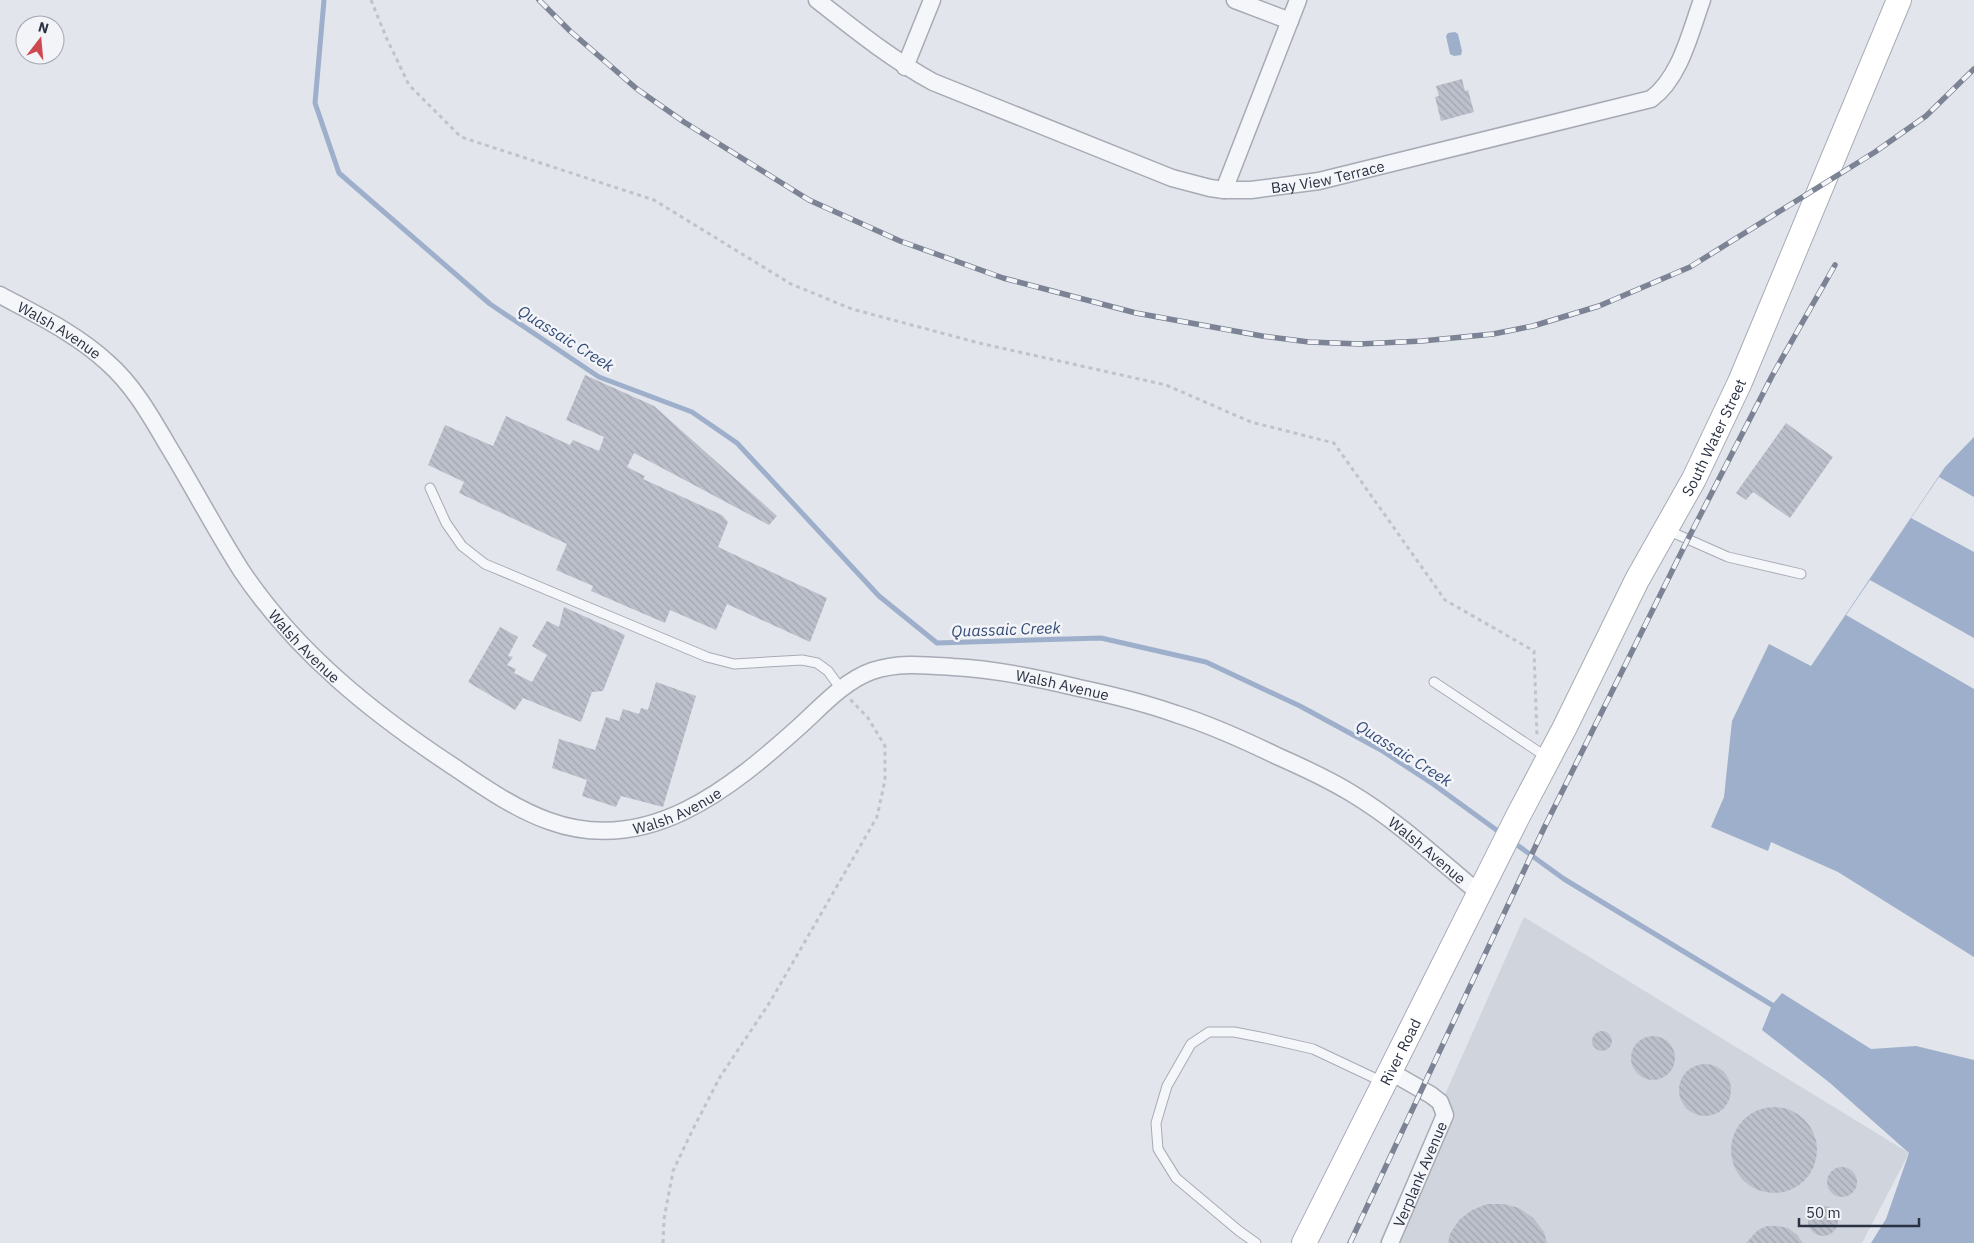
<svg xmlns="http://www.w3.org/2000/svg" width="1974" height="1243" viewBox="0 0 1974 1243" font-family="'IBM Plex Sans',sans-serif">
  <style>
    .built { fill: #d0d4dd }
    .water { fill: #9dafca }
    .pier { fill: #e2e5eb }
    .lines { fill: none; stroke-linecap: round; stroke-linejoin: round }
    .stream { stroke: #9dafca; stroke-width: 5 }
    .building { fill: url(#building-back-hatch) }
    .lane-casing { stroke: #a7abb5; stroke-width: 11 }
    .street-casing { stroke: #a7abb5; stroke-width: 19 }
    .secondary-casing { stroke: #a7abb5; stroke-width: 26 }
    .path { stroke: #c0c3ca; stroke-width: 3; stroke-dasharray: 4 4; stroke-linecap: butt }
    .lane { stroke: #f5f6f9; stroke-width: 9 }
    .street { stroke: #f5f6f9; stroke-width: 16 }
    .secondary { stroke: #fff; stroke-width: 24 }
    .rail-casing { stroke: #7c8394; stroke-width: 5.5 }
    .rail { stroke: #f2f4f8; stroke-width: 4; stroke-dasharray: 11; stroke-linecap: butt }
    .labels { text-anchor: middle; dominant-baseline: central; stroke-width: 5; stroke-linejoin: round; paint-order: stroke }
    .street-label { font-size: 15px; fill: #2a3143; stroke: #f2f4f8 }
    .water-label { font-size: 16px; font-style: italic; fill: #344b77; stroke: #f2f4f8 }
  </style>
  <defs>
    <pattern id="building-back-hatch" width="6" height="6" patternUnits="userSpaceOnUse" patternTransform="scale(1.25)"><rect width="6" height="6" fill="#bcc0cb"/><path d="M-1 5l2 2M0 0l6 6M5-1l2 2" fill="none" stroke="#a2a5b0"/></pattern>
  </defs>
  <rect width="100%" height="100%" fill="#e2e5eb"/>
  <polygon class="built" points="1524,917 1909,1153 1862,1243 1379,1243"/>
  <g class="water">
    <polygon points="1455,32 1458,34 1462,51 1461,55 1454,56 1450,54 1446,36 1448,33"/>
    <polygon points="1974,437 1974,957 1838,872 1771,842 1768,851 1711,827 1724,797 1732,721 1769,644 1811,666 1945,467"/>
    <polygon points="1782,993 1871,1049 1916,1046 1974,1060 1974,1243 1871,1243 1886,1219 1909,1153 1830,1083 1762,1030 1772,1005"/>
  </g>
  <g class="pier">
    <polygon points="1939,477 1974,497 1974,552 1911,518"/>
    <polygon points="1870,580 1974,638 1974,689 1846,615"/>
  </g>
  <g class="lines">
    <g class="stream">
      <polyline points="324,0 315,103 339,173 490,304 599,377 692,412 737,443 879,596 937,643 1101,638 1206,662 1300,706 1381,750 1433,784 1502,834"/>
      <polyline points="1513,842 1564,879 1772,1005"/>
    </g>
  </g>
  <g class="building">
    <polygon points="1462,79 1465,91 1468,90 1474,112 1441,121 1435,97 1439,96 1436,86"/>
    <polygon points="585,375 654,406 777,516 769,525 634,453 627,467 645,476 643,479 722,515 728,522 718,547 827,598 810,642 727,604 716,630 670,610 665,623 591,591 593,586 556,570 567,544 459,493 464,482 428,465 445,425 493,446 506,416 570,445 573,440 599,451 604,437 566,420"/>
    <polygon points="1786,423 1833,457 1790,518 1753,492 1746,500 1736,493"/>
    <polygon points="564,607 625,635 603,691 592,692 581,722 523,698 515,710 468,682 500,627 518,637 508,656 513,657 507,665 516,669 514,673 532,682 547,655 532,646 547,621 559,627"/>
    <polygon points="656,682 696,696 663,807 621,796 616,807 582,796 587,780 552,768 559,739 595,750 606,717 619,721 623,709 639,714 641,708 648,710"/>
    <circle cx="1602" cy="1041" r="10"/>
    <circle cx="1653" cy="1058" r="22"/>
    <circle cx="1705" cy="1090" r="26"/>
    <circle cx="1774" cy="1150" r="43"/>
    <circle cx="1842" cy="1182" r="15"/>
    <polygon points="1487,1204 1503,1204 1519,1208 1533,1218 1544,1232 1547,1243 1448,1243 1450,1234 1459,1220 1472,1210"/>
    <circle cx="1823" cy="1221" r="15"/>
    <polygon points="1767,1226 1778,1226 1788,1228 1797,1235 1803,1243 1746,1243 1758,1230"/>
  </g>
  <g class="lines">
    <defs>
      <g id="lane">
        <polyline points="430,488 446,523 462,546 485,564 707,657 734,664 802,660 817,663 828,671 841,689"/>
        <polyline points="1667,530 1728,557 1801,574"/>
        <polyline points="1434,682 1548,758"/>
        <polyline points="1256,1243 1239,1231 1176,1178 1158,1149 1156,1123 1167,1086 1191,1044 1209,1032 1234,1032 1265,1038 1313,1049 1385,1083"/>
      </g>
      <g id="street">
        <path id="s1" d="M817,0C854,29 891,59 933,82L1172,178L1210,188L1224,190H1251L1319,181L1651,99C1680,78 1690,33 1702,0"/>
        <polyline points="1235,0 1290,21"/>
        <polyline points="905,67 932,0"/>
        <polyline points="1224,190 1298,0"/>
        <path id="s2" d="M0,295C37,315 77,334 108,363C133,385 150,415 167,444C192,485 215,529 241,570C296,652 372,713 454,767C484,787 515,809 549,821C648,857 731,788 800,726C821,707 844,681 872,671C898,662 926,665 953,667C996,669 1038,678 1079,688C1112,695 1145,703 1176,714C1211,725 1244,740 1277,756C1302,767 1328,779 1351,793C1398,821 1438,859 1480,894"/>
        <path id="s3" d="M1390,1243L1445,1115L1440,1102L1431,1095L1391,1072"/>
      </g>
      <g id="secondary">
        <path id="s4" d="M1304,1243L1518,816L1565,727L1637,580L1694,479L1740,382L1899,0"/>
      </g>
    </defs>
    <use href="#lane" class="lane-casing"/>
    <use href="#street" class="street-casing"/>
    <use href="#secondary" class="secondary-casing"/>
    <g class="path">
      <polyline points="371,0 386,37 409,85 461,137 654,200 791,284 852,309 979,343 1166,385 1251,422 1334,443 1445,600 1534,651 1537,736"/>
      <polyline points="663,1243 664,1219 673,1171 692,1131 720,1077 770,1002 877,817 885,780 885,746 868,718 850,699"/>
    </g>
    <use href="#lane" class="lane"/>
    <use href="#street" class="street"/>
    <use href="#secondary" class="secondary"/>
    <defs>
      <g id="rail">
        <polyline points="539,0 570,31 637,89 684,122 809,200 900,241 1003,278 1136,313 1262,336 1309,342 1360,344 1422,341 1493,334 1533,326 1599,306 1690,267 1875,152 1926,116 1974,69"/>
        <polyline points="1350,1243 1544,828 1688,539 1772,376 1835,265"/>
      </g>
    </defs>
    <use href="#rail" class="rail-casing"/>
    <use href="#rail" class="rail"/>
  </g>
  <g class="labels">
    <g class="street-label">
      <text stroke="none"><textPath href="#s1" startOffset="558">Bay View Terrace</textPath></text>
      <text stroke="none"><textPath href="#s2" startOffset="69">Walsh Avenue</textPath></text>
      <text stroke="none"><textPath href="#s4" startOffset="904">South Water Street</textPath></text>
      <text stroke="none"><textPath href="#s2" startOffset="474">Walsh Avenue</textPath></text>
      <text stroke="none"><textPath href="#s2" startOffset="1344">Walsh Avenue</textPath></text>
      <text stroke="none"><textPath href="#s2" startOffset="909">Walsh Avenue</textPath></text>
      <text stroke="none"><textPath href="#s2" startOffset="1749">Walsh Avenue</textPath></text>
      <text stroke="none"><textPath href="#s4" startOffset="214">River Road</textPath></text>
      <text stroke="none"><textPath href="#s3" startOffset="75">Verplank Avenue</textPath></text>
    </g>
    <g class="water-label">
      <text transform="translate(566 338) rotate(32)">Quassaic Creek</text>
      <text transform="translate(1006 629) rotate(-2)">Quassaic Creek</text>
      <text transform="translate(1404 753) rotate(32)">Quassaic Creek</text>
    </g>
  </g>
  <g transform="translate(40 40) rotate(16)"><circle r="24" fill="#f2f4f8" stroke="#a2a6b0"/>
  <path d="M0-4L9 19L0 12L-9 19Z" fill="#cf484f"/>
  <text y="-8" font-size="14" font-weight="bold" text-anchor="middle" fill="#2a3143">N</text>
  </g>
  <path d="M1799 1218v8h120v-8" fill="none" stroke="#2a3143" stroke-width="2.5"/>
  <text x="1806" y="1218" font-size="15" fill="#2a3143" stroke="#f2f4f8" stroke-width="4" paint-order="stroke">50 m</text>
</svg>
